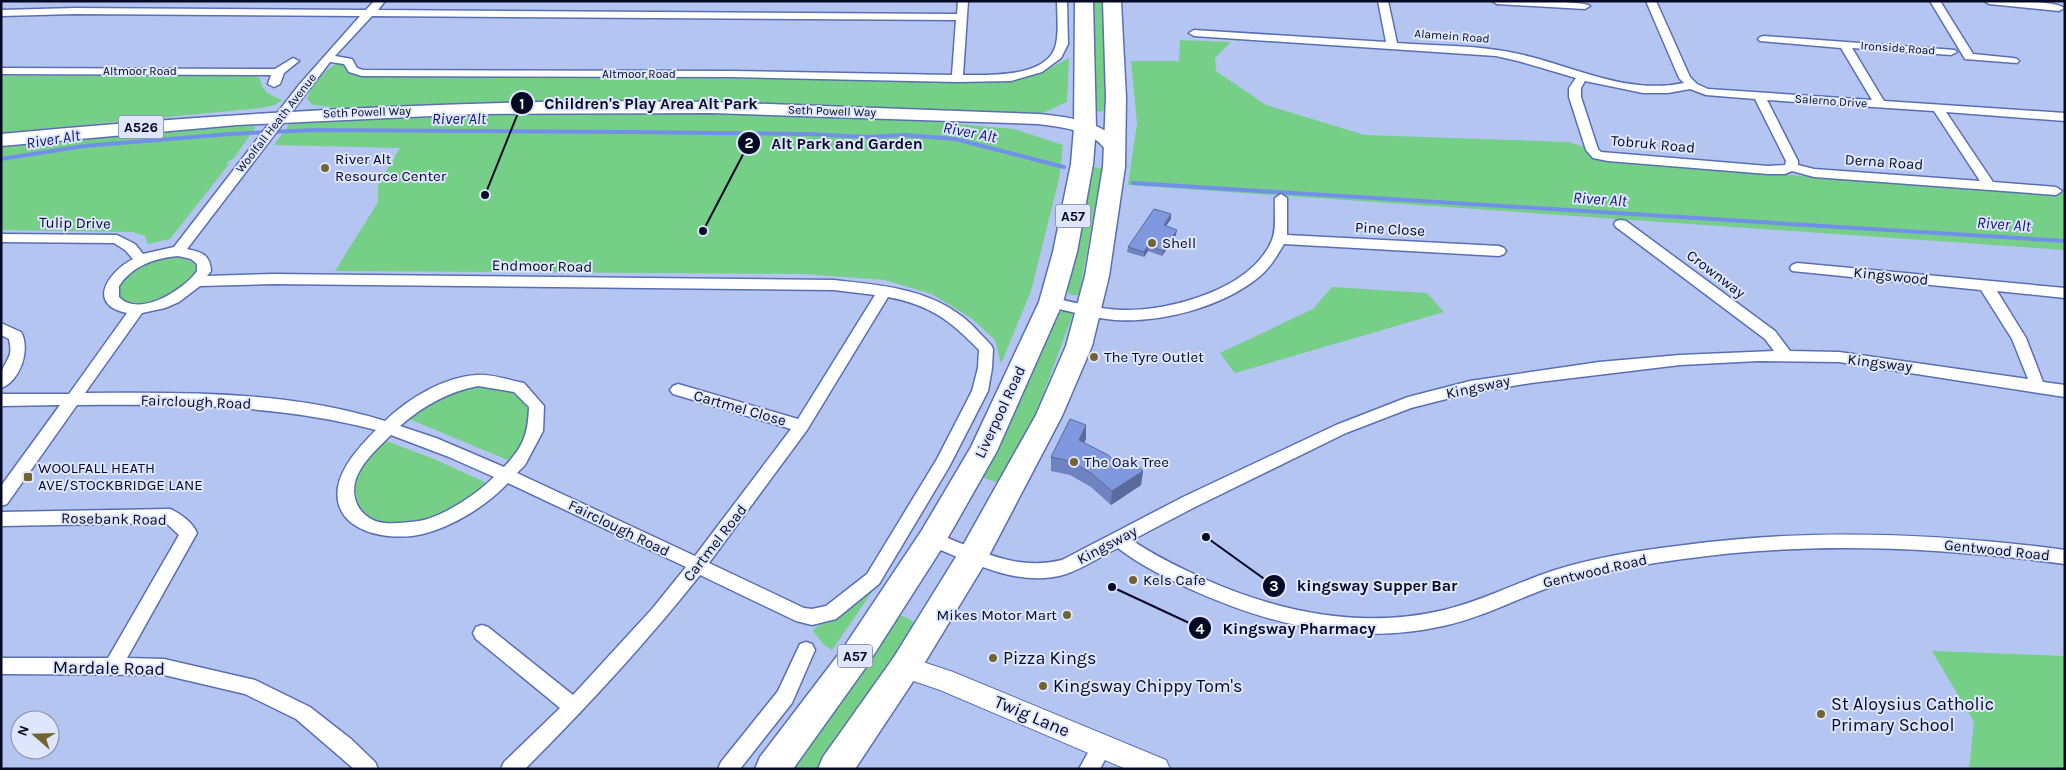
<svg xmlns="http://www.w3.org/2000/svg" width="2066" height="770" viewBox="0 0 2066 770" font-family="Karla,sans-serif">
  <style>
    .green { fill: #75cf87 }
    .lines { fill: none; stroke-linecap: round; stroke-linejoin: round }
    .stream { stroke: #7290eb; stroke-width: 4 }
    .street-casing { stroke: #596fb3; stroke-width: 3 }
    .secondary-casing { stroke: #596fb3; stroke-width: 2 }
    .primary-casing { stroke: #596fb3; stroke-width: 3 }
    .highway-casing { stroke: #596fb3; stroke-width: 3 }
    .street { fill: #fff; fill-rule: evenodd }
    .secondary { fill: #fff; fill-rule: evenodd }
    .primary { fill: #fff; fill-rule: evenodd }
    .highway { fill: #fff; fill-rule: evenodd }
    .wall { fill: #6e83c0 }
    .shaded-wall { fill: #5a6a9c }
    .building { fill: #8098df; stroke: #5a6a9c }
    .poi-dot { fill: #756231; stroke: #dde6fd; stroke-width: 2 }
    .labels { text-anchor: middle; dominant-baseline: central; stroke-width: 4; stroke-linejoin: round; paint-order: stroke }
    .far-street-label { font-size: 12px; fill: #050923; stroke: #dde6fd }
    .shield { fill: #dde6fd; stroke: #464b64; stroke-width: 1 }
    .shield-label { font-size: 14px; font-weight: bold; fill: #050923 }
    .street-label { font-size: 15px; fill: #050923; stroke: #dde6fd }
    .poi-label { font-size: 15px; fill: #050923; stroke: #dde6fd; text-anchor: start }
    .water-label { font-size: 16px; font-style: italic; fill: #10117d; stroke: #dde6fd }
    .near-poi-label { font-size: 18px; fill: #050923; stroke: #dde6fd; text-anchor: start }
    .near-street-label { font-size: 18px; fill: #050923; stroke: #dde6fd }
    .leader { fill: none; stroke: #050923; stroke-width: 2 }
    .callout-dot { fill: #050923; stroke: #dde6fd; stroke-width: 2 }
    .mark-label { font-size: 15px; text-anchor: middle; font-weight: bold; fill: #fff }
    .callout-label { font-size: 16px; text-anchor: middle; font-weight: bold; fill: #050923; stroke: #dde6fd; stroke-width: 4; stroke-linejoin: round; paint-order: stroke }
  </style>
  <rect width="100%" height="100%" fill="#b4c5f1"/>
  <g class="green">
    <polygon points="1092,1 1102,1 1107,102 1104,111 1095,112"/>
    <polygon points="1180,40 1231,42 1215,58 1216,71 1266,105 1365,135 1568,142 1585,147 1592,157 1606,161 2045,194 2065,193 2065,250 1128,185 1137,123 1131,61 1179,61"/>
    <path d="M1069,58L1067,102L1040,114L1039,119L802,110L323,114L331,107L313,105L307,99C311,86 327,66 341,62L351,74L374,76L974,80L1010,79L1043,72Z"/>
    <path d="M249,75L260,78C262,92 270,95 282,100L275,105L262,108L1,133V76Z"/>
    <polygon points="751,113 902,119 1014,129 1063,145 1059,179 1031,291 1001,364 995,340 971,318 932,294 885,280 803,274 335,271 378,202 378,185 400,148 274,145 291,122 369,115"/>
    <polygon points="241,123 256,127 234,158 226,163 229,164 170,239 148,244 145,236 133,232 1,230 1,143"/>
    <polygon points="1089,159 1091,167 1102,168 1079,295 1070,295 1066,288 1081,232"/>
    <path d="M171,257C223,261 180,293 159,302C154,304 148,304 144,304C112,308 112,284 135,270C146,262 158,259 171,257Z"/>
    <polygon points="1332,287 1427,293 1444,312 1235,373 1220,353 1313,309"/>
    <polygon points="1064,310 1071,311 1073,314 1038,408 1001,484 979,476 1060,312"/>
    <path d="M489,385C496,386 505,387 512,390C518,393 522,398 525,404C536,425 523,444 510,461L409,419L408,418C433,398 457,387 489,385Z"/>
    <path d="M384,440L434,459L487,483C481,494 466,503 455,508C435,517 415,526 393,526C362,524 347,496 360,469C365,458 376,449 384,440Z"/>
    <polygon points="874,585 876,586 832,650 824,645 813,631 816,627 823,624"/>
    <polygon points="895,612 918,624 846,732 818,769 784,769"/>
    <polygon points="1932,651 2065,656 2065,769 1969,769 1974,722"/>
  </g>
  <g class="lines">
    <g class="stream">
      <polyline points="1,159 84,146 230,134 315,130 625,132 807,134 866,137 905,135 955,139 1064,167"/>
      <polyline points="1133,183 2065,241"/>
    </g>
    <defs>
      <g id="street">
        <path d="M374,1H385L378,10L957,14L958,1H968L963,75C989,75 1049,78 1056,44C1059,31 1057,15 1057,1H1067L1068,44L1061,58L1042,72L1011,81L957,82L732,77L362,76L349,72L344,64L330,62L187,249C201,252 210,254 211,271L207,276L273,274L834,280C879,285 927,288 964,318C974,326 982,336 991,345L993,349L992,368L988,391L949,467L879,584L836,619L812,625L796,621L700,575C646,643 587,707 525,769H501L504,762L560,708L476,639L473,633L476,627L482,625L488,627L573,695L652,609L686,567L508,483C486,506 454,526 423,534C391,542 331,533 338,487C342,465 361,445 376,430C278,404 177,404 77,405L7,504L1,506V486L60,405L1,406V394H69L127,313C86,305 108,272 133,259L125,250L114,243L1,242V234L117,235L135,244L143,254L174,247L299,85L360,16L75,14L1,16V10L75,8L366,10ZM372,16L956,20L952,75L732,71L363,70L357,68L352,59L335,56ZM178,256L191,259L197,264V271C184,290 139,318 119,297V286C132,266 155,258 178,256ZM273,284L834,290L875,295L798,419L678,384L673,386L670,390L673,394L791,429L695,556L517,473L525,465L543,431L544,406L524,383L519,382C506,379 490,374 477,375C444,377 409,398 385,421C290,391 184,392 85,393L142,313L165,308L179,302L200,286ZM888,297C930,305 950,320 979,350L978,368L972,391L937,459L867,574L826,606L812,609L804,608L709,563L807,430ZM478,386L514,392L529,407C528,435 523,447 504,467L436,438L400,426C424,405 448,392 478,386ZM391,435L449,457L494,477C477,494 443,517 419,521C409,522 396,524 385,523C361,521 348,498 357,476C364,460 379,447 391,435Z"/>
        <path d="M1378,1H1388L1397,43C1437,46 1480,45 1519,54C1574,66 1626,95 1684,83L1679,78L1646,1H1656L1690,77L1697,84L1708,89L1872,100L1841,48L1760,41L1758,39L1760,37L1764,36L1955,50L1957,52L1951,55L1852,48L1884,101L2065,113V121L1946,112L1993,182L2056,187L2062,191L2056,195L1814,177L1792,171L1785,174H1768L1608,161L1593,158L1586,150L1569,97V88L1576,78L1518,61L1496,56L1194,36L1189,33L1194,30L1386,42ZM1585,81L1643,93H1668L1690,89L1706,95L1755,99L1786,161L1785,165L1768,166L1601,152L1598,149L1581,97V88ZM1767,100L1934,111L1980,181L1814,169L1798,165V161Z"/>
        <path d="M1492,1C1508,1 1582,0 1590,6L1585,9L1497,4Z"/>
        <polygon points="1930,1 1940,1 1973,54 2013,58 2017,59 2019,61 2017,63 1965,59"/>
        <path d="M1984,1C1999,1 2055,0 2064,8L2059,11L1989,4Z"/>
        <polygon points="293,58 299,61 284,73 280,84 274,87 268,84 271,75 1,74 1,68 275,69"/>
        <path d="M1281,194L1287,198V235L1499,246L1504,248L1506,251L1504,254L1499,256L1284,244C1277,256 1270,268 1259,277C1222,307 1162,323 1115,320C1093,318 1072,312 1051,307L1046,306L1044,302L1046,298L1051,297C1075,303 1098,309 1123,310C1171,311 1252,289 1272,240C1277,228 1274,211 1275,198Z"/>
        <path d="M1621,220L1626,221L1775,331L1790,351L1839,352L2028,379L2012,339L1981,290L1792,271L1790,268L1792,265L1797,263L2065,288V298L1997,291L2026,338L2043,382L2065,385V397L1839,362L1758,361L1680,365L1531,383L1470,393L1411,408L1346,433L1195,507L1132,540C1153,555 1177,566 1200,577C1277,612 1360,630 1444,610C1482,601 1516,583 1552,571C1595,557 1641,550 1685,545C1812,528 1938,533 2065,550V564C1937,547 1811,541 1683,559C1640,565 1594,571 1553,586C1516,599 1481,618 1443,626C1355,646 1270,625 1190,589C1165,577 1140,565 1118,548C1101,556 1084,568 1066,574C1018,589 970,561 926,544L924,539L926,534L932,532C977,548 1012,572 1062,560L1183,497L1336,425L1408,397L1470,381L1599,362L1680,355L1774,351L1765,339L1616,227L1614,224L1616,221Z"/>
        <path d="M1,323L21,332C31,349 20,382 1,388C1,383 0,375 2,371C8,356 13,357 9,339L1,335Z"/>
        <path d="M170,509C180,513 193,523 197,533L127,658L164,659L255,680L310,707L351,739L375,762L378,769H354L296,719L245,694L164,675L1,674V658H108L179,535L166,523L1,526V512Z"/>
        <polygon points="806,642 812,644 815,650 792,703 740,769 718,769 721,762 778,691 800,644"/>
        <polygon points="1103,736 1110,738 1113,745 1100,769 1079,769 1096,738"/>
      </g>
      <polygon id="secondary" points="905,656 953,672 1166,760 1170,769 1126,769 940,690 896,675 893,667 896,659"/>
      <path id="primary" d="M593,101L712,102L1038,114C1069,117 1106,121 1124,149L1122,153C1107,157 1106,147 1096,140C1079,128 1058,127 1038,124L712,113L475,114L237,125L1,146V134C199,115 395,104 593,101Z"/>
      <g id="highway">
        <polygon points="1075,1 1093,1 1096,128 1093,164 1077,252 1063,302 997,451 942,548 866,667 793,769 755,769 760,757 844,647 922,530 971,447 1039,302 1053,252 1071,164 1074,128"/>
        <polygon points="1103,1 1121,1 1126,98 1125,167 1109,276 1092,346 1062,416 984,565 916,677 855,769 818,769 823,757 894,657 962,547 1036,415 1066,346 1085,276 1103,167 1106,98"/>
      </g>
    </defs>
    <use href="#street" class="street-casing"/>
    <use href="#secondary" class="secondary-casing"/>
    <use href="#primary" class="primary-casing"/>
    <use href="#highway" class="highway-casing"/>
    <use href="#street" class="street"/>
    <use href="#secondary" class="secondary"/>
    <use href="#primary" class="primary"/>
    <use href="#highway" class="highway"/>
  </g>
  <g class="wall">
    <polygon points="1171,219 1166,226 1176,235 1162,256 1148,251 1144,257 1127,252 1128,247"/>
    <polygon points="1086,439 1084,443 1121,467 1143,471 1141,485 1111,505 1091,487 1070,475 1051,471 1051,457"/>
  </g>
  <g class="shaded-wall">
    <polygon points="1171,214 1171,219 1163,230 1164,225"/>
    <polygon points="1177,230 1176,235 1162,256 1163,251"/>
    <polygon points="1148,246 1148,251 1144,257 1144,252"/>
    <polygon points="1086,425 1086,439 1078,454 1079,440"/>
    <polygon points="1143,471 1141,485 1111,505 1112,491"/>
  </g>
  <g class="building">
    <polygon points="1154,209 1171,214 1164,225 1177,230 1163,251 1148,246 1144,252 1128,247"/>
    <polygon points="1070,419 1086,425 1079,440 1108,455 1121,467 1132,459 1143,471 1112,491 1091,473 1070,461 1051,457"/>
  </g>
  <g class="poi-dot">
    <circle cx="325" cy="168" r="5"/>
    <circle cx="1152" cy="243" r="5"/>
    <circle cx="1094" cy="357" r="5"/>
    <circle cx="1074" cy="462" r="5"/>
    <rect x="23" y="472" width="10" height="10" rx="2.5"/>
    <circle cx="1133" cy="580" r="5"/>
    <circle cx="1067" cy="615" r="5"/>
    <circle cx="993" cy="658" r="5"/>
    <circle cx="1043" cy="686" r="5"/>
    <circle cx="1821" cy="714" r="5"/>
  </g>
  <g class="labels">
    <g class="far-street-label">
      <text transform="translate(1452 36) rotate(4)">Alamein Road</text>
      <text transform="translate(1898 48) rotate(4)">Ironside Road</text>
      <text x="140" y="71">Altmoor Road</text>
      <text x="639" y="74">Altmoor Road</text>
      <text transform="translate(1831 101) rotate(4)">Salerno Drive</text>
      <text transform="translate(832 111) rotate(2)">Seth Powell Way</text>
      <text transform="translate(367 112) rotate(-2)">Seth Powell Way</text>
      <text transform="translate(276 123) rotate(-52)">Woolfall Heath Avenue</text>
    </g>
    <g class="shield">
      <rect x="118.5" y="115.5" width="45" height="23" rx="4"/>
      <rect x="1055.5" y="204.5" width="35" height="23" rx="4"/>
      <rect x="837.5" y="644.5" width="35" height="23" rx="4"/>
    </g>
    <g class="shield-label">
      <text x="141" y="127">A526</text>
      <text x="1073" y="216">A57</text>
      <text x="855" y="656">A57</text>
    </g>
    <g class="street-label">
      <text transform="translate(1653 144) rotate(5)">Tobruk Road</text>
      <text transform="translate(1884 162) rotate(4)">Derna Road</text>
      <text transform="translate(75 223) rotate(1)">Tulip Drive</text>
      <text transform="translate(1390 229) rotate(3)">Pine Close</text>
      <text transform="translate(542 266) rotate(1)">Endmoor Road</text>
      <text transform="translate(1716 274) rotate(37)">Crownway</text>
      <text transform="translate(1891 276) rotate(6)">Kingswood</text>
      <text transform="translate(1880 363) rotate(7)">Kingsway</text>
      <text transform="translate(1478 387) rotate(-12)">Kingsway</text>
      <text transform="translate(196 402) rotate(2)">Fairclough Road</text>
      <text transform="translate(740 408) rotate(16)">Cartmel Close</text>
      <text transform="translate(1000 412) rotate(-65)">Liverpool Road</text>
      <text transform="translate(114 519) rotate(1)">Rosebank Road</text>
      <text transform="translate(619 528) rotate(26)">Fairclough Road</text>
      <text transform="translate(715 543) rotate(-52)">Cartmel Road</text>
      <text transform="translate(1107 545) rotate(-28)">Kingsway</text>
      <text transform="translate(1997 550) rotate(6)">Gentwood Road</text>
      <text transform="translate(1595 571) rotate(-13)">Gentwood Road</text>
    </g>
    <g class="poi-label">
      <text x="335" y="159">River Alt<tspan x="335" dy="17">Resource Center</tspan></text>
      <text x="1162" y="243">Shell</text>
      <text x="1104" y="357">The Tyre Outlet</text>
      <text x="1084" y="462">The Oak Tree</text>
      <text x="38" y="468">WOOLFALL HEATH<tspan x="38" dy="17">AVE/STOCKBRIDGE LANE</tspan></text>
      <text x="1143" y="580">Kels Cafe</text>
      <text x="1057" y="615" text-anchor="end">Mikes Motor Mart</text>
    </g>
    <g class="water-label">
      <text x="459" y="118">River Alt</text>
      <text transform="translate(970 132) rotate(11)">River Alt</text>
      <text transform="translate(53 139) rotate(-9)">River Alt</text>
      <text transform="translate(1600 199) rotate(4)">River Alt</text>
      <text transform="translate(2004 224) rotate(4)">River Alt</text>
    </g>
    <g class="near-poi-label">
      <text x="1003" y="658">Pizza Kings</text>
      <text x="1053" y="686">Kingsway Chippy Tom's</text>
      <text x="1831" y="704">St Aloysius Catholic<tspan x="1831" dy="21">Primary School</tspan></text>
    </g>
    <g class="near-street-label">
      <text transform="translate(109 668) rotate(1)">Mardale Road</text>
      <text transform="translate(1032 716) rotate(23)">Twig Lane</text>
    </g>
  </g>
  <path class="leader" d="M485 195L522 103M703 231L749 143M1206 537L1274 586M1112 587L1200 628"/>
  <g class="callout-dot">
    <circle cx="485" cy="195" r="5"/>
    <circle cx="703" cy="231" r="5"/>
    <circle cx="1206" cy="537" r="5"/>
    <circle cx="1112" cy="587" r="5"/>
    <circle cx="522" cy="103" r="12"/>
    <circle cx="749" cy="143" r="12"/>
    <circle cx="1274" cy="586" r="12"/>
    <circle cx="1200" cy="628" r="12"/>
  </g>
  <g class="mark-label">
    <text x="522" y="109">1</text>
    <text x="749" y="148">2</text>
    <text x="1274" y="591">3</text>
    <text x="1200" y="634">4</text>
  </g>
  <g class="callout-label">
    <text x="651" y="109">Children's Play Area Alt Park</text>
    <text x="847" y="149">Alt Park and Garden</text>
    <text x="1377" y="591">kingsway Supper Bar</text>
    <text x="1299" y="634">Kingsway Pharmacy</text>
  </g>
  <rect width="2066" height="770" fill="none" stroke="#050923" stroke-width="5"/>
  <g transform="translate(35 735) rotate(290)"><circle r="24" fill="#dde6fd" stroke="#878ea6"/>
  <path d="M0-4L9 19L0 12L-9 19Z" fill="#756231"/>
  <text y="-8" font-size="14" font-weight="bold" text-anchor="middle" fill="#050923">N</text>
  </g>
</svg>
